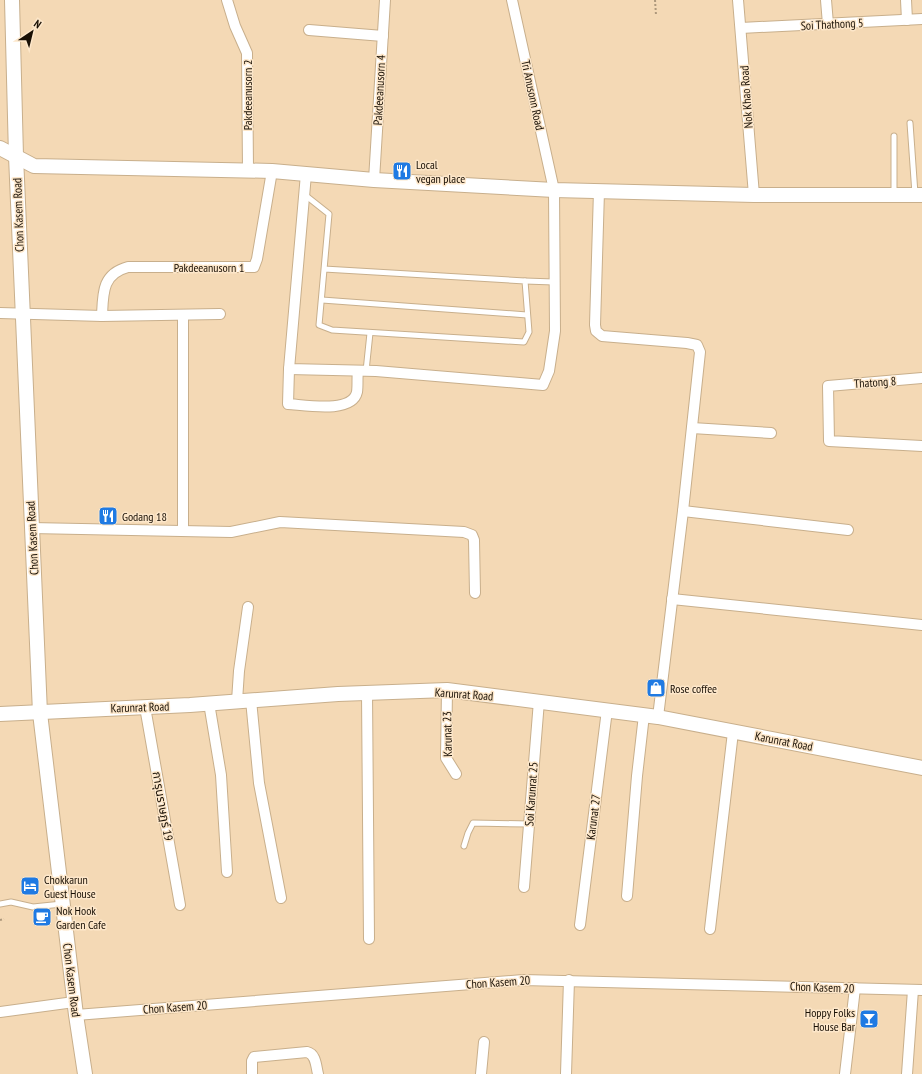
<svg xmlns="http://www.w3.org/2000/svg" width="922" height="1074" viewBox="0 0 922 1074" font-family="'PT Sans Narrow','Noto Sans Thai',sans-serif">
  <style>
    .lines { fill: none; stroke-linecap: round; stroke-linejoin: round }
    .lane-casing { stroke: #c8af8c; stroke-width: 7 }
    .street-casing { stroke: #c8af8c; stroke-width: 12 }
    .secondary-casing { stroke: #c8af8c; stroke-width: 16 }
    .path { stroke: #ad987c; stroke-width: 2; stroke-dasharray: 2 2; stroke-linecap: butt }
    .lane { stroke: #fff; stroke-width: 5 }
    .street { stroke: #fff; stroke-width: 10 }
    .secondary { stroke: #fff; stroke-width: 14 }
    .labels { text-anchor: middle; dominant-baseline: central; stroke-width: 3; stroke-linejoin: round; paint-order: stroke }
    .street-label { font-size: 12px; fill: #180f04; stroke: #fde7ca }
    .poi-label { font-size: 12px; fill: #180f04; stroke: #fde7ca; text-anchor: start }
  </style>
  <rect width="100%" height="100%" fill="#f4d9b5"/>
  <g class="lines">
    <defs>
      <g id="lane">
        <polyline points="910,123 915,194"/>
        <polyline points="305,195 329,214 319,325 332,330 524,342 529,332 525,281 324,269"/>
        <polyline points="894,195 894,136"/>
        <polyline points="525,281 554,282"/>
        <polyline points="322,300 527,315"/>
        <polyline points="366,371 370,333"/>
        <polyline points="464,846 468,833 473,823 529,824"/>
        <polyline points="0,904 11,902 33,907 62,904"/>
      </g>
      <g id="street">
        <polyline points="227,0 235,26 247,53 248,170"/>
        <polyline points="738,0 754,195"/>
        <polyline points="826,0 828,24"/>
        <polyline points="906,0 907,20"/>
        <polyline points="741,28 922,19"/>
        <polyline points="309,30 383,36"/>
        <polyline points="306,174 289,369 376,371 543,385 549,371 555,331 554,190 512,0"/>
        <polyline points="374,180 385,0"/>
        <polyline points="599,191 595,325 596,331 602,336 687,343 697,345 700,352 683,511 658,717"/>
        <polyline points="0,313 102,316 220,314"/>
        <polyline points="183,315 183,531"/>
        <path d="M102,316C103,293 102,274 128,267H254L257,259L272,171"/>
        <path d="M289,369L288,404C305,405 352,414 357,392C358,386 357,377 358,371"/>
        <polyline points="922,378 828,386 829,441 922,446"/>
        <polyline points="692,428 771,433"/>
        <polyline points="683,511 848,530"/>
        <polyline points="31,528 231,532 280,522 464,532 472,535 474,540 475,593"/>
        <polyline points="672,599 922,625"/>
        <polyline points="447,690 446,758 456,774"/>
        <polyline points="367,693 369,939"/>
        <polyline points="251,700 259,783 281,898"/>
        <polyline points="237,701 239,671 248,607"/>
        <polyline points="209,703 221,775 227,872"/>
        <polyline points="145,707 180,905"/>
        <polyline points="524,887 539,701"/>
        <polyline points="627,896 637,776 644,715"/>
        <polyline points="580,925 607,710"/>
        <polyline points="710,929 733,732"/>
        <polyline points="0,1012 74,1002"/>
        <polyline points="76,1015 523,980 922,990"/>
        <path d="M252,1074V1061L254,1057L307,1052C316,1054 316,1066 318,1074"/>
        <polyline points="481,1074 484,1042"/>
        <polyline points="566,1074 569,980"/>
        <polyline points="845,1074 855,988"/>
        <polyline points="907,1074 913,990"/>
      </g>
      <g id="secondary">
        <polyline points="12,0 16,156 40,713 76,1015 85,1074"/>
        <polyline points="0,148 34,166 272,171 374,180 554,190 754,195 922,195"/>
        <polyline points="0,714 190,705 338,694 447,690 658,717 922,768"/>
      </g>
    </defs>
    <use href="#lane" class="lane-casing"/>
    <use href="#street" class="street-casing"/>
    <use href="#secondary" class="secondary-casing"/>
    <g class="path">
      <polyline points="655,0 656,15"/>
      <polyline points="0,920 4,919"/>
    </g>
    <use href="#lane" class="lane"/>
    <use href="#street" class="street"/>
    <use href="#secondary" class="secondary"/>
  </g>
  <defs>
    <symbol id="restaurant-square" viewBox="-11 -11 22 22"><rect x="-9" y="-9" width="18" height="18" rx="4" fill="#1f7ae3" stroke="#fde7ca"/><path d="M-5-6h1v4h1v-4h1v4h1v-4h1v5L-1.5 .5V6h-2V.5L-5-1ZM5-6V6H3V1.5H1.5Q1.5-4 5-6Z" fill="#fff"/></symbol>
    <symbol id="shop-square" viewBox="-11 -11 22 22"><rect x="-9" y="-9" width="18" height="18" rx="4" fill="#1f7ae3" stroke="#fde7ca"/><path d="M-5-2.5h2.3a2.7 3.5 0 0 1 5.4 0H5L5.5 6h-11ZM-1.5-2.5h3a1.5 2.3 0 0 0-3 0Z" fill="#fff"/></symbol>
    <symbol id="hotel-square" viewBox="-11 -11 22 22"><rect x="-9" y="-9" width="18" height="18" rx="4" fill="#1f7ae3" stroke="#fde7ca"/><path d="M-6-4.5h1.5V1H6V5H4.5V3h-9V5H-6ZM-4 0a1.8 1.8 0 1 1 3.6 0ZM.5 0V-2.5h3Q6-2.5 6 0Z" fill="#fff"/></symbol>
    <symbol id="cafe-square" viewBox="-11 -11 22 22"><rect x="-9" y="-9" width="18" height="18" rx="4" fill="#1f7ae3" stroke="#fde7ca"/><path d="M-5.5-4.5H6V0H3Q3 3.5 0 3.5H-2.5Q-5.5 3.5-5.5 0ZM3-3.2v2h1.7v-2ZM-6 4.5H4V6H-6Z" fill="#fff"/></symbol>
    <symbol id="bar-square" viewBox="-11 -11 22 22"><rect x="-9" y="-9" width="18" height="18" rx="4" fill="#1f7ae3" stroke="#fde7ca"/><path d="M-6-5H6L.8 .8V4.5H3.5V6h-7V4.5H-.8V.8Z" fill="#fff"/></symbol>
  </defs>
  <g fill-rule="evenodd">
    <use href="#restaurant-square" x="391" y="160" width="22" height="22"/>
    <use href="#restaurant-square" x="97" y="505" width="22" height="22"/>
    <use href="#shop-square" x="645" y="677" width="22" height="22"/>
    <use href="#hotel-square" x="19" y="875" width="22" height="22"/>
    <use href="#cafe-square" x="31" y="906" width="22" height="22"/>
    <use href="#bar-square" x="858" y="1008" width="22" height="22"/>
  </g>
  <g class="labels">
    <g class="street-label">
      <text transform="translate(832 24) rotate(-3)">Soi Thathong 5</text>
      <text transform="translate(379 90) rotate(-87)">Pakdeeanusorn 4</text>
      <text transform="translate(247 95) rotate(-90)">Pakdeeanusorn 2</text>
      <text transform="translate(533 95) rotate(78)">Tri Anusonn Road</text>
      <text transform="translate(746 97) rotate(-94)">Nok Khao Road</text>
      <text transform="translate(18 215) rotate(-92)">Chon Kasem Road</text>
      <text x="209" y="267">Pakdeeanusorn 1</text>
      <text transform="translate(875 382) rotate(-4)">Thatong 8</text>
      <text transform="translate(32 538) rotate(-93)">Chon Kasem Road</text>
      <text transform="translate(464 694) rotate(4)">Karunrat Road</text>
      <text transform="translate(140 707) rotate(-2)">Karunrat Road</text>
      <text transform="translate(447 734) rotate(-91)">Karunat 23</text>
      <text transform="translate(784 741) rotate(11)">Karunrat Road</text>
      <text transform="translate(531 794) rotate(-86)">Soi Karunrat 25</text>
      <text transform="translate(163 806) rotate(80)">การุนราษฏร์ 19</text>
      <text transform="translate(593 817) rotate(-83)">Karunat 27</text>
      <text transform="translate(72 980) rotate(83)">Chon Kasem Road</text>
      <text transform="translate(498 982) rotate(-4)">Chon Kasem 20</text>
      <text transform="translate(822 987) rotate(2)">Chon Kasem 20</text>
      <text transform="translate(175 1007) rotate(-4)">Chon Kasem 20</text>
    </g>
    <g class="poi-label">
      <text x="416" y="164">Local<tspan x="416" dy="14">vegan place</tspan></text>
      <text x="122" y="516">Godang 18</text>
      <text x="670" y="688">Rose coffee</text>
      <text x="44" y="879">Chokkarun<tspan x="44" dy="14">Guest House</tspan></text>
      <text x="56" y="910">Nok Hook<tspan x="56" dy="14">Garden Cafe</tspan></text>
      <text x="855" y="1012" text-anchor="end">Hoppy Folks<tspan x="855" dy="14">House Bar</tspan></text>
    </g>
  </g>
  <g transform="translate(32 32) rotate(35)" stroke="#fde7ca" stroke-width="3" paint-order="stroke">
  <path d="M0-3L7 15L0 10L-7 15Z" fill="#180f04"/>
  <text y="-6" font-size="11" font-weight="bold" text-anchor="middle" fill="#180f04">N</text>
  </g>
</svg>
